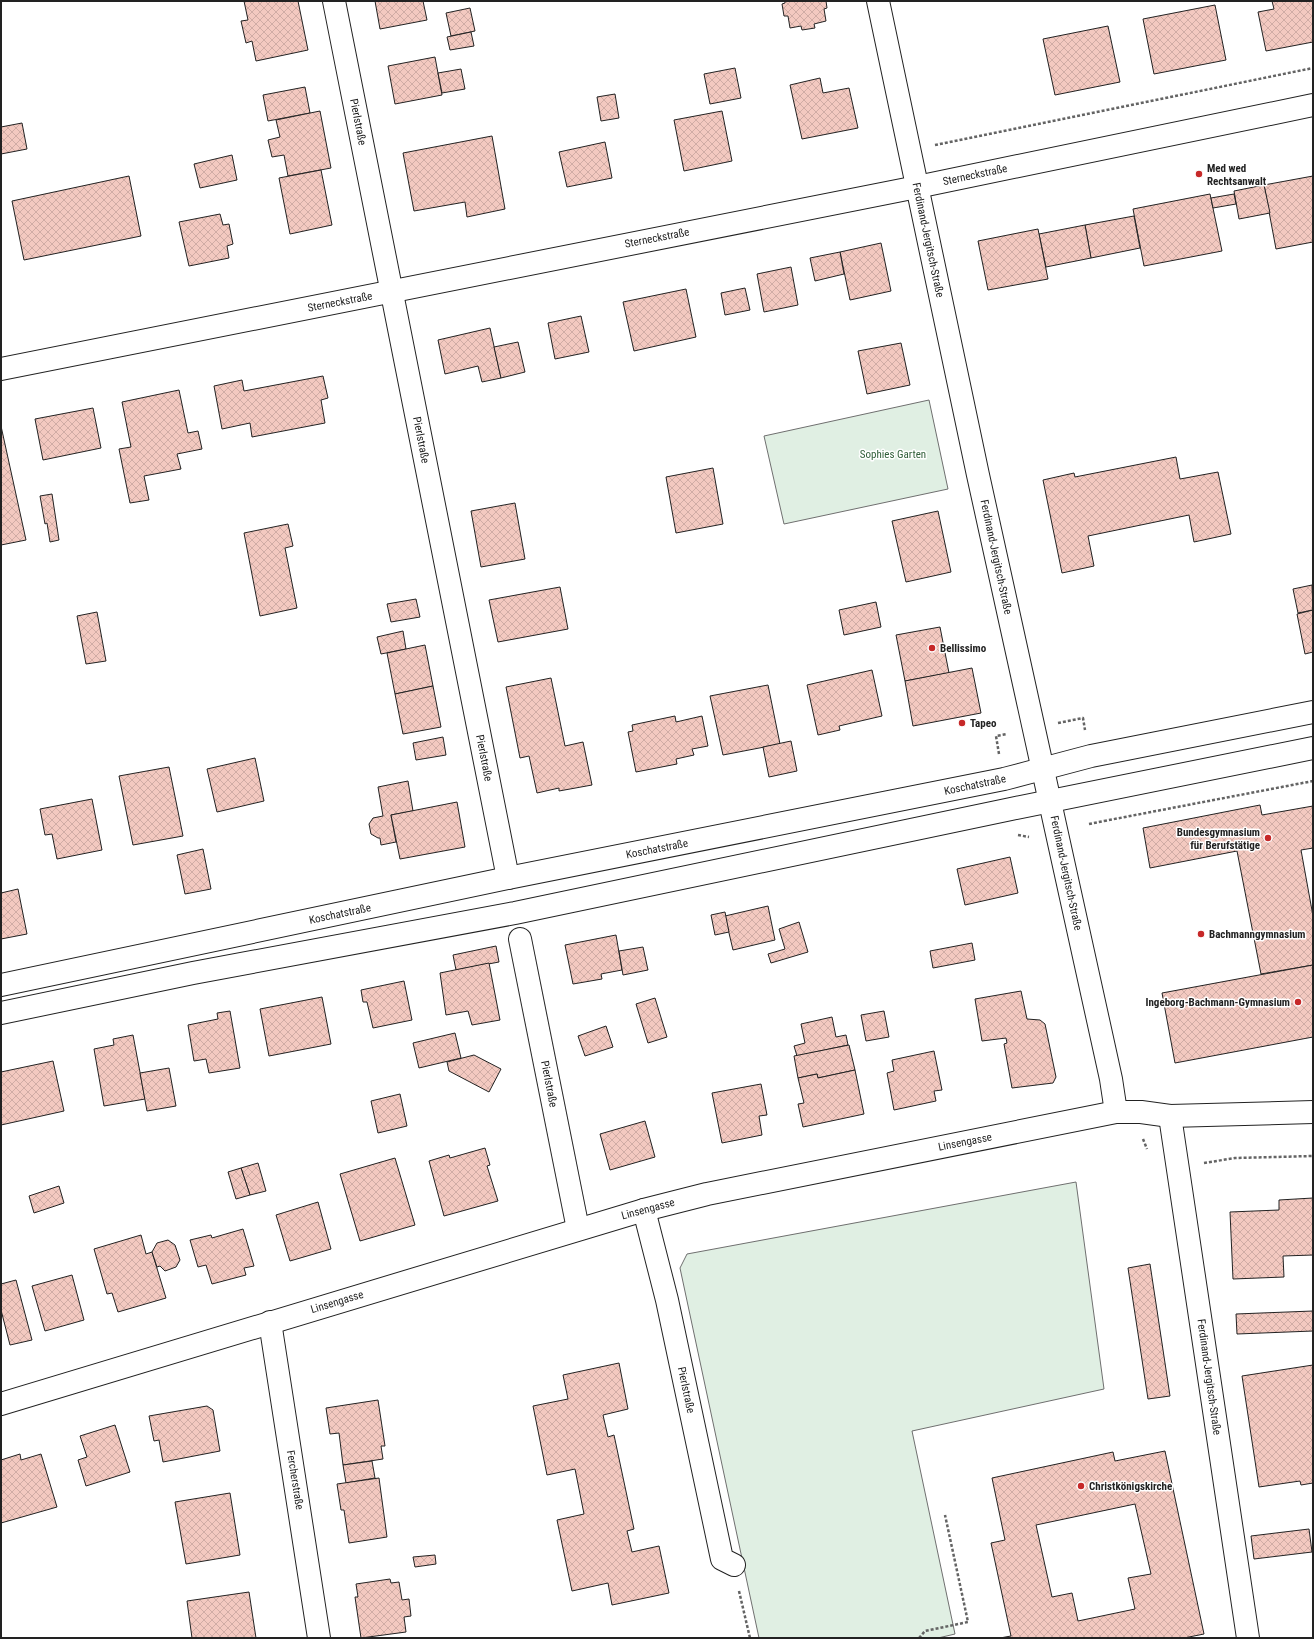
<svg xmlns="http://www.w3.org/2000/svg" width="1314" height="1639" viewBox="0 0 1314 1639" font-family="'Roboto Condensed',sans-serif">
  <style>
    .garden { fill: #e0efe3; stroke: #6f6f6f }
    .building { fill: url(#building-cross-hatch); stroke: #222; fill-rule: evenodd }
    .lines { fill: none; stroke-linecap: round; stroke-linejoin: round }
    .minor-casing { stroke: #222; stroke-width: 24 }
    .major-casing { stroke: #222; stroke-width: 24 }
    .path { stroke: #646464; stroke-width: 2.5; stroke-dasharray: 3 2; stroke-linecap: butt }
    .minor { stroke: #fff; stroke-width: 22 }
    .major { stroke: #fff; stroke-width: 22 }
    .poi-dot { fill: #c62828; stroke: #fff; stroke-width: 1.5 }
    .labels { text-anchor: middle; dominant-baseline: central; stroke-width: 3; stroke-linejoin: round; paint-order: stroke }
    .street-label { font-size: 11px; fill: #222; stroke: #fff }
    .poi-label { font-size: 11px; font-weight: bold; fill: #222; stroke: #fff; text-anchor: start }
    .park-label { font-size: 11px; fill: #2f5e38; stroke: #fff }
  </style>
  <defs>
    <pattern id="building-cross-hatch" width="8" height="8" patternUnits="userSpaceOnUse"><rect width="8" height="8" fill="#f3c9c0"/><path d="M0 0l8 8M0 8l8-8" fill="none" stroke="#d0aca5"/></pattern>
  </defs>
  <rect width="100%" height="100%" fill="#fff"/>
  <g class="garden">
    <polygon points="929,400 948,489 784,524 764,436"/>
    <polygon points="1076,1182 1104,1389 912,1431 955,1634 938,1638 759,1638 680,1268 687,1254"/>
  </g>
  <g class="building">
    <polygon points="244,1 298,1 308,50 256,61 252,41 246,43 241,21 248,20"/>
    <polygon points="375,1 423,1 427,20 380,29"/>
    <polygon points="785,1 826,1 827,8 824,9 826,21 814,24 815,28 802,30 801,26 790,28 788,16 784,16 782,4 785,3"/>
    <polygon points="1272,1 1313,1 1313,42 1266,51 1258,12 1274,9"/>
    <polygon points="1215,5 1226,60 1154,74 1143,19"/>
    <polygon points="470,8 475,31 451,36 446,13"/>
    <polygon points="1108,26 1120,82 1055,95 1043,39"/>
    <polygon points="471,32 474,46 450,50 447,37"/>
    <polygon points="435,57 442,95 395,104 388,66"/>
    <polygon points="735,68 741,98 710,104 704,74"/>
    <polygon points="461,69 465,89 442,93 438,73"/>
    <polygon points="820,78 823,93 849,88 858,128 802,139 790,85"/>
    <polygon points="305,87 310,113 268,121 263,95"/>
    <polygon points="615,94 619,118 601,121 597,97"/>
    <polygon points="320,111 331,168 288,176 284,155 272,157 268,140 280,137 276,120"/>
    <polygon points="722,111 732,161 684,171 674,120"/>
    <polygon points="22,123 27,149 1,154 1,127"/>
    <polygon points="492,136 505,209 467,217 465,202 414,211 403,153"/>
    <polygon points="605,142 612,178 567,187 559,152"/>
    <polygon points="232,155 237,180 200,188 194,164"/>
    <polygon points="321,170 332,225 290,234 279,178"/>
    <polygon points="129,176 141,236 24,260 12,201"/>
    <polygon points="1313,176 1313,242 1276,249 1264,185"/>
    <polygon points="1264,185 1270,213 1239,219 1234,191"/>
    <polygon points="1210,194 1222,251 1144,266 1133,209"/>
    <polygon points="1234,194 1236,204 1213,208 1211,198"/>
    <polygon points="220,214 223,225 229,224 233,244 227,246 229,258 189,266 179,222"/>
    <polygon points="1134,216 1140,248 1091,258 1085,225"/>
    <polygon points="1085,225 1091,258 1046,267 1039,234"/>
    <polygon points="1038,229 1048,279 988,290 978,241"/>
    <polygon points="881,243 891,291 850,300 840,252"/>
    <polygon points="840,252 844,274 815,281 810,258"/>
    <polygon points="791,267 798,305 764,312 757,274"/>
    <polygon points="745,288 750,310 725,315 721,293"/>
    <polygon points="686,289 696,337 634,351 623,302"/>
    <polygon points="581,316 589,352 555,359 548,323"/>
    <polygon points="490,328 501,378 482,382 478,366 445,374 438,340"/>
    <polygon points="518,342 525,372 501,378 494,347"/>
    <polygon points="901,343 910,385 867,394 858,351"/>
    <polygon points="323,376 328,398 321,400 325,423 252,437 250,423 222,429 214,386 242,380 244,391"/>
    <polygon points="179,390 188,433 198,431 202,449 177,454 181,469 144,476 149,500 130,503 119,449 131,447 122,402"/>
    <polygon points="93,408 101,448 43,460 35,419"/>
    <polygon points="1,426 26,540 1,545"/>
    <polygon points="1176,457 1180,479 1218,472 1231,534 1194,542 1189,515 1088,536 1094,566 1062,573 1043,480 1074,473 1075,477"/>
    <polygon points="713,468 723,524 676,533 666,477"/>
    <polygon points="52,494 59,540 50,542 47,523 45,524 40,496"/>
    <polygon points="515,503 525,559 481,567 471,511"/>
    <polygon points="938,511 951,572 906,582 892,521"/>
    <polygon points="288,524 293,546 285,548 297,608 260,616 244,533"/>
    <polygon points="1312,585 1313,610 1298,613 1293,589"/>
    <polygon points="560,587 568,629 498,642 489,600"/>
    <polygon points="416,599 420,617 391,622 387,604"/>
    <polygon points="876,602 881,627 844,635 839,610"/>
    <polygon points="1313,610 1313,652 1305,654 1297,614"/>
    <polygon points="97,612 106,661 86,664 77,616"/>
    <polygon points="940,627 949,673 905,681 896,635"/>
    <polygon points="403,631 406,649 381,654 377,637"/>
    <polygon points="425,645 433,686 395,694 387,653"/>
    <polygon points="972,668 981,713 913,726 905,681"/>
    <polygon points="872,670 882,716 839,726 840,730 818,735 807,685"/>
    <polygon points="551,678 565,746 583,742 592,785 559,791 559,788 537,793 529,756 520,758 506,687"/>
    <polygon points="768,685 780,744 723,755 710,696"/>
    <polygon points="433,686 441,727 403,734 395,694"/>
    <polygon points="675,716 676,722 702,716 708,746 692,749 694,755 676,759 677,764 636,772 628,732 633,731 632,725"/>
    <polygon points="443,737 446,755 416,760 413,743"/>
    <polygon points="791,741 797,771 769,777 763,747"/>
    <polygon points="255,758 264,801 217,812 207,769"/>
    <polygon points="169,767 183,836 133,845 119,776"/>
    <polygon points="408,781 413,811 391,815 396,842 381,845 380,838 378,838 371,834 369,824 373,818 383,816 378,787"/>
    <polygon points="92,799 102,850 57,859 52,834 45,835 40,809"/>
    <polygon points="457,802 465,847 400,859 391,815"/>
    <polygon points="1260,805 1262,815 1313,806 1313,848 1301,850 1313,916 1313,965 1261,974 1237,851 1150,868 1143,828"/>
    <polygon points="203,849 211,889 185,894 177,855"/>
    <polygon points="1010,857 1018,893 965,905 957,869"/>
    <polygon points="18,889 27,934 1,939 1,893"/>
    <polygon points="768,906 775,940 733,950 725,916"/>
    <polygon points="725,912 729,932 715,935 711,915"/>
    <polygon points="799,922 808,952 771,963 768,954 785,949 779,929"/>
    <polygon points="616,935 622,970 601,974 602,979 573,984 565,945"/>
    <polygon points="972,943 975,960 933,968 930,951"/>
    <polygon points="496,946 499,962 456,970 453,955"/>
    <polygon points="643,947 648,970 623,975 619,951"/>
    <polygon points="489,963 500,1020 472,1025 468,1011 446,1015 440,973"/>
    <polygon points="1313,965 1313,1037 1175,1063 1162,993"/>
    <polygon points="404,981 412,1020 373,1028 367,1002 363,1002 361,990"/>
    <polygon points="1021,991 1027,1019 1040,1020 1045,1024 1056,1077 1053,1083 1012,1088 1004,1044 1007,1043 1006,1038 982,1041 975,999"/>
    <polygon points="322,997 331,1044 269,1056 260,1009"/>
    <polygon points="655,998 667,1037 648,1043 636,1004"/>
    <polygon points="230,1011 240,1068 209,1073 206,1059 194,1061 188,1025 218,1019 217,1013"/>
    <polygon points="884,1011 889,1037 866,1041 861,1015"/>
    <polygon points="832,1017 836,1037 846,1035 848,1045 797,1056 794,1046 805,1043 801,1024"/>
    <polygon points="606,1026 613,1047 585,1056 578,1036"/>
    <polygon points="455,1033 461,1058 419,1068 413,1043"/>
    <polygon points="133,1035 145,1099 104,1106 94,1049 114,1045 113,1039"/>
    <polygon points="849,1045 855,1070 818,1078 817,1074 798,1078 794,1056"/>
    <polygon points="934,1051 942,1090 934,1091 936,1101 894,1110 887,1073 894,1071 892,1060"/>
    <polygon points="474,1055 501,1069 489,1092 449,1071 447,1062"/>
    <polygon points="53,1061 64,1111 1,1125 1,1072"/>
    <polygon points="169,1068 176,1106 147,1111 140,1073"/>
    <polygon points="855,1070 864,1114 803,1127 798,1104 804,1103 798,1078 817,1074 818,1078"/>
    <polygon points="761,1084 767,1115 759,1116 762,1135 722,1143 712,1093"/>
    <polygon points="400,1094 407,1126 378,1133 371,1101"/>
    <polygon points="645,1121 655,1157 610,1170 600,1134"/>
    <polygon points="485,1148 490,1165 487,1166 498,1201 444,1216 429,1161 449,1155 450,1158"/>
    <polygon points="395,1158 415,1225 360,1241 340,1174"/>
    <polygon points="258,1163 266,1191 250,1195 241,1168"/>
    <polygon points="241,1168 250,1195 236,1199 228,1172"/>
    <polygon points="59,1186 64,1203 34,1213 29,1196"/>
    <polygon points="1313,1198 1313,1255 1283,1256 1284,1277 1233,1279 1230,1212 1279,1210 1279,1200"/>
    <polygon points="318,1202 331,1249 290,1261 276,1215"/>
    <polygon points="243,1229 254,1266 244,1268 246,1275 212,1284 206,1265 198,1267 190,1240 211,1235 212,1238"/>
    <polygon points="141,1235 146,1254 152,1252 166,1298 118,1312 112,1293 107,1294 94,1249"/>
    <polygon points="168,1240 175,1245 180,1260 176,1267 165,1271 160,1266 157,1267 152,1252 157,1243"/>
    <polygon points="1150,1264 1170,1396 1148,1399 1128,1268"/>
    <polygon points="72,1275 84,1320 45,1331 32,1286"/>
    <polygon points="16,1280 32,1340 10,1345 1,1310 1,1284"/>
    <polygon points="1313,1311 1313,1331 1237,1334 1236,1314"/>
    <polygon points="619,1363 628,1409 603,1415 608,1437 614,1435 634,1529 627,1531 632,1552 659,1546 669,1593 612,1605 608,1583 572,1591 557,1520 584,1514 575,1469 547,1475 533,1406 568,1399 563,1375"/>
    <polygon points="1313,1365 1313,1483 1301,1485 1300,1481 1259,1487 1242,1376"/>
    <polygon points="378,1400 385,1446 381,1446 383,1459 343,1465 339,1433 330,1434 326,1408"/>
    <polygon points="207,1406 213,1410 220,1451 163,1462 159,1440 154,1441 149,1416"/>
    <polygon points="115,1425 130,1472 86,1486 78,1460 87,1457 80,1436"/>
    <path d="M1165,1451L1204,1634L1184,1638H1000L1011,1636L991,1543L1005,1540L992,1478L1113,1452L1115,1461ZM1135,1504L1151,1574L1128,1578L1135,1609L1078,1621L1072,1593L1052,1597L1036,1525Z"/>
    <polygon points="20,1454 21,1460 41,1454 57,1507 1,1523 1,1460"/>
    <polygon points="372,1461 375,1478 346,1483 343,1465"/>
    <polygon points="379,1478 387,1537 349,1543 344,1510 341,1510 337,1484"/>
    <polygon points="230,1493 240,1555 186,1564 175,1502"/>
    <polygon points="1309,1529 1312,1552 1254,1559 1251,1536"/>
    <polygon points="435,1555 436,1564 415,1567 413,1557"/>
    <polygon points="390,1579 391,1583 399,1582 402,1600 409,1599 411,1616 404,1617 406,1632 361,1638 355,1597 358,1597 356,1584"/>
    <polygon points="249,1592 256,1638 192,1638 187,1601"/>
  </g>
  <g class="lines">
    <defs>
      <g id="minor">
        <polyline points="334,1 508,878"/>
        <polyline points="878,1 978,475 1111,1079 1116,1112"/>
        <polyline points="1,369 917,187 1313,105"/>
        <polyline points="520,939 578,1229"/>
        <polyline points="1170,1116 1248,1638"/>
        <polyline points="644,1210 667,1300 722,1559 734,1565"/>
        <polyline points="270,1322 319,1638"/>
        <polyline points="1,1404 644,1210 707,1194 1116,1112 1141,1112 1170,1116 1313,1112"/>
      </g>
      <g id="major">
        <polyline points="1,985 508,878 1004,779 1091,756 1313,712"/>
        <polyline points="1,1013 193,973 515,913 1011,809 1313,748"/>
      </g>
    </defs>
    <use href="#minor" class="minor-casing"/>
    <use href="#major" class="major-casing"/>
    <g class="path">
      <polyline points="935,145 1313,68"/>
      <polyline points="1058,723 1083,718 1085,730"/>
      <polyline points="999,754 996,736 1007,734"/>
      <polyline points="1104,821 1313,781"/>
      <polyline points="1089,824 1104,821"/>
      <polyline points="1018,835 1029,837"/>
      <polyline points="1143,1139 1147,1149"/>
      <polyline points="1204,1163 1235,1158 1313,1156"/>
      <polyline points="739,1591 750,1638"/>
      <polyline points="919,1638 925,1631 968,1622 945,1515"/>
    </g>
    <use href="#minor" class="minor"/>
    <use href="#major" class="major"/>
  </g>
  <g class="poi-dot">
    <circle cx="1199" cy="174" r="4"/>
    <circle cx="932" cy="648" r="4"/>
    <circle cx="962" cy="723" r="4"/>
    <circle cx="1268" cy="838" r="4"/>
    <circle cx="1201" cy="934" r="4"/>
    <circle cx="1298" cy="1002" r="4"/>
    <circle cx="1081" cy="1486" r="4"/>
  </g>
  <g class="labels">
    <g class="street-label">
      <text transform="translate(358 122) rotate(79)">Pierlstraße</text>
      <text transform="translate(975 175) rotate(-12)">Sterneckstraße</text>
      <text transform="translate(657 238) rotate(-11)">Sterneckstraße</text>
      <text transform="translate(928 240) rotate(78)">Ferdinand-Jergitsch-Straße</text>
      <text transform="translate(340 302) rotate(-11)">Sterneckstraße</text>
      <text transform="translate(421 440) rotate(79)">Pierlstraße</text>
      <text transform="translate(996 557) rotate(78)">Ferdinand-Jergitsch-Straße</text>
      <text transform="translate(484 758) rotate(79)">Pierlstraße</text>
      <text transform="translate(975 785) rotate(-12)">Koschatstraße</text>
      <text transform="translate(657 849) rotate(-11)">Koschatstraße</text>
      <text transform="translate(1066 873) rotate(78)">Ferdinand-Jergitsch-Straße</text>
      <text transform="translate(340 914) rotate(-12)">Koschatstraße</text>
      <text transform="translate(549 1084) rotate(79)">Pierlstraße</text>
      <text transform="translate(965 1142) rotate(-11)">Linsengasse</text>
      <text transform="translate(648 1209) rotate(-15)">Linsengasse</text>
      <text transform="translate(337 1302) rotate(-17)">Linsengasse</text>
      <text transform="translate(1209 1377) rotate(82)">Ferdinand-Jergitsch-Straße</text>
      <text transform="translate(686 1390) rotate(78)">Pierlstraße</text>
      <text transform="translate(295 1480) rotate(81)">Fercherstraße</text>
    </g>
    <g class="poi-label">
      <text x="1207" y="168">Med wed<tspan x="1207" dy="13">Rechtsanwalt</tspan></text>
      <text x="940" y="648">Bellissimo</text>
      <text x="970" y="723">Tapeo</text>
      <text x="1260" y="832" text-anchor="end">Bundesgymnasium<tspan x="1260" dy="13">für Berufstätige</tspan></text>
      <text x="1209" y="934">Bachmanngymnasium</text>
      <text x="1290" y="1002" text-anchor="end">Ingeborg-Bachmann-Gymnasium</text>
      <text x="1089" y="1486">Christkönigskirche</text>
    </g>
    <g class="park-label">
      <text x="893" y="454">Sophies Garten</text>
    </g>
  </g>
  <rect width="1314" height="1639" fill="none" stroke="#222222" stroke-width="4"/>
</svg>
